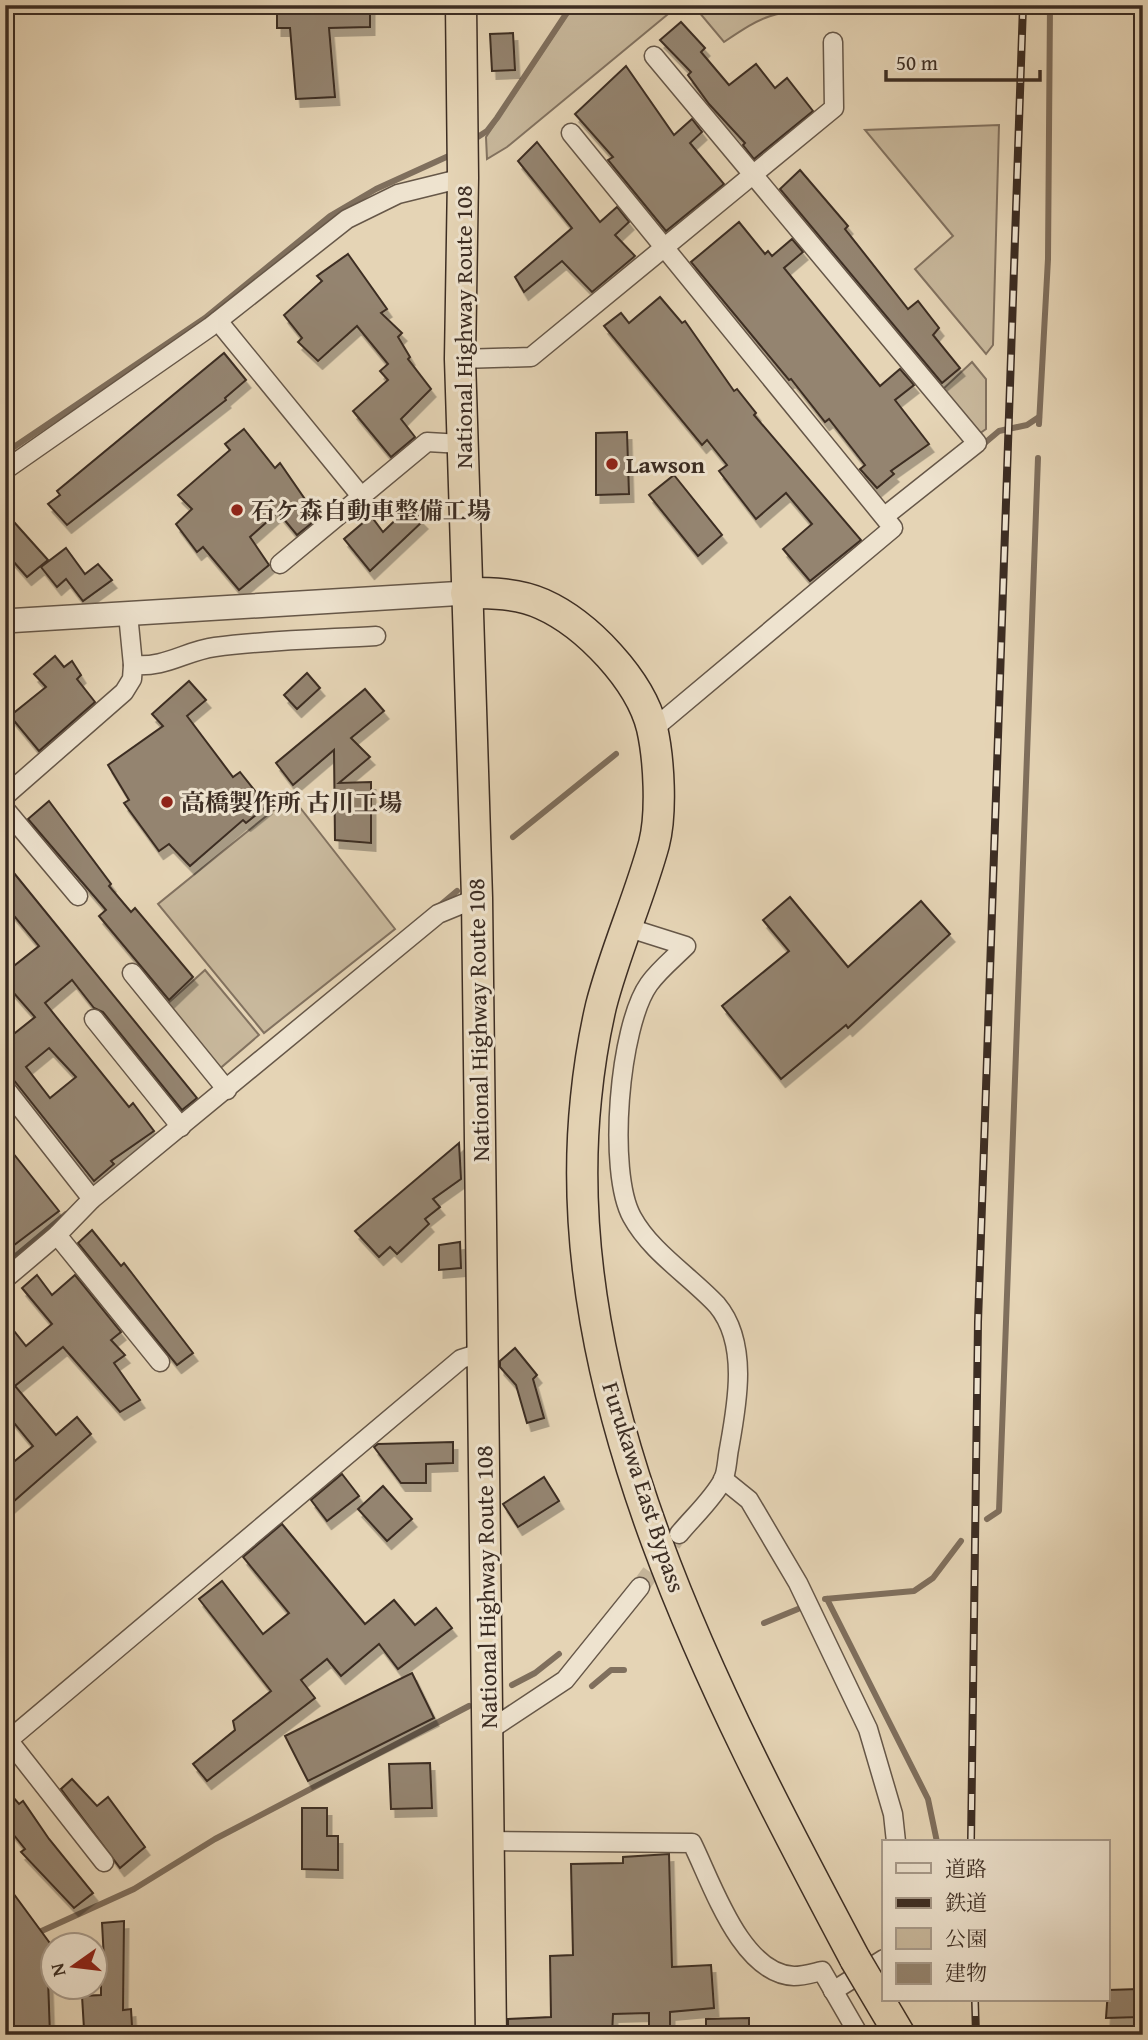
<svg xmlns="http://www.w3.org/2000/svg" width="1148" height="2040" viewBox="0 0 1148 2040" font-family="'Gentium Book Plus','Noto Serif JP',serif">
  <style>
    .green { fill: #c8b89c; stroke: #827260; stroke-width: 2 }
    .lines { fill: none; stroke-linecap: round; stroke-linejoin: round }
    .stream { stroke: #7f6f5d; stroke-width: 6 }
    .building { fill: #94846f; stroke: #3c2d23; stroke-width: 2; fill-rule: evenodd; filter: url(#shadow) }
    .minor-tunnel { stroke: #c3b398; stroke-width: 18; stroke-dasharray: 18 9; stroke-linecap: butt }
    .minor-casing { stroke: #665748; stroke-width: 21 }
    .tertiary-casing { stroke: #665748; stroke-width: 26 }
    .trunk-casing { stroke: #3c2d23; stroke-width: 33 }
    .minor { stroke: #eee3cf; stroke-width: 18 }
    .tertiary { stroke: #eee3cf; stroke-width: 23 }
    .trunk { stroke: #e5d4b5; stroke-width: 30 }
    .rail-casing { stroke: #3c2d23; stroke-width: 8 }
    .rail { stroke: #eee3cf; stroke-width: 5; stroke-dasharray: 16; stroke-linecap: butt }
    .trunk-bridge-casing { stroke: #3c2d23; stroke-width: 33; stroke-linecap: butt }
    .trunk-bridge { stroke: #e5d4b5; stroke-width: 30 }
    .poi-dot { fill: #8f2418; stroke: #eee3cf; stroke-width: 2.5 }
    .labels { text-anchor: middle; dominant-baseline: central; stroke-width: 6; stroke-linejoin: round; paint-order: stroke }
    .street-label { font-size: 24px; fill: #3c2d23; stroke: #eee3cf }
    .poi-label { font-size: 24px; font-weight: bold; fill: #3c2d23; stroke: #eee3cf; text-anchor: start }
  </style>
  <defs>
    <filter id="shadow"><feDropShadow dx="4.5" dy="8" stdDeviation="0" flood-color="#0004"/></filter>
  </defs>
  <rect width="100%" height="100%" fill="#e5d4b5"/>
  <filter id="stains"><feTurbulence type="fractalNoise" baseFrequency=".00286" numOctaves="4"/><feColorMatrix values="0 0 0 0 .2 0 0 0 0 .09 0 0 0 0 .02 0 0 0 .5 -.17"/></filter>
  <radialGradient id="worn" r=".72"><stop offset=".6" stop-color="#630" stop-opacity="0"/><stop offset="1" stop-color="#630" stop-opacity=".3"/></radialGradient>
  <g class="green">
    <polygon points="574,5 679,5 507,147 487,159 486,137"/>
    <path d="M693,5H823V13C774,9 763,16 724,42Z"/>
    <polygon points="999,125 993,345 986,354 915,269 953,236 865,130"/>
    <polygon points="972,362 986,379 986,429 979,434 942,390"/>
    <polygon points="291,796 395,929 264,1033 158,904"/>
    <polygon points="205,970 259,1035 217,1071 165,1006"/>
  </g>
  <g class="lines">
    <g class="stream">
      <polyline points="470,142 487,131 497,118 572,5"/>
      <polyline points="1039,424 1048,259 1050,5"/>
      <polyline points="980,447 999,431 1027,425 1039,417"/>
      <polyline points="5,453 205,318 330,216 376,189 453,154"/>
      <polyline points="513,837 616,754"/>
      <polyline points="438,907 457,891"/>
      <polyline points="5,1265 66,1214"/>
      <polyline points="987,1519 999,1511 1038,458"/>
      <polyline points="825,1599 914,1591 933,1578 961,1541"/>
      <polyline points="827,1599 928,1799 937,1842"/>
      <polyline points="764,1623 798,1609"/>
      <polyline points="512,1685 535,1673 559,1654"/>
      <polyline points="592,1686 611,1670 624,1670"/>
      <polyline points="35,1934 134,1889 215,1839 469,1706"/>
    </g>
  </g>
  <g class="building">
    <polygon points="277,5 370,5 370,27 329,28 335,97 296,99 290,28 277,28"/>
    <polygon points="681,22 705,48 701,52 729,85 756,64 775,88 787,78 813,111 754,159 743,145 745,143 709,104 688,75 691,72 660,40"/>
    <polygon points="513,33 515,70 492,71 490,34"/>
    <polygon points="626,66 674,135 692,119 702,132 690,143 724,184 666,231 608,160 613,157 575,114"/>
    <polygon points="537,142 600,222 617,207 629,222 615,235 635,256 592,292 562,261 524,292 515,277 572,228 518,161"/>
    <polygon points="800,170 848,226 845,229 908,309 918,301 939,328 933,335 960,368 942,383 780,189"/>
    <polygon points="739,222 765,254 768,251 772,256 792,239 803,252 784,268 880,386 900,369 914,385 895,400 929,444 891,471 894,474 877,488 860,469 865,465 829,419 825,422 791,379 789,380 691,262"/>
    <polygon points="348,254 387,309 381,313 402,333 398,337 410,357 408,359 431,389 401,419 415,437 391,457 353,411 388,380 380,371 388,364 357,326 318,361 298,342 302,338 284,315 322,281 317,276"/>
    <polygon points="660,297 682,323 685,321 734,391 737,389 756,413 754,415 861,540 810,581 783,549 812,524 786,493 756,519 719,471 727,465 707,440 702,445 604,326 621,313 629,323"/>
    <polygon points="224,353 246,380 225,398 226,400 67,525 48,504 60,495 57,491"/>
    <polygon points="244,429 275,468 280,463 318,518 297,535 278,512 250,537 269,565 239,590 203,547 197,552 176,524 192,509 178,495 230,450 225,444"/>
    <polygon points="627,432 629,494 596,495 596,433"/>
    <polygon points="674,475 722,535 698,556 649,495"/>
    <polygon points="409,507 423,521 370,571 344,539 371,516 383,532"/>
    <polygon points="5,512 48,560 27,577 5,552"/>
    <polygon points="66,548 85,574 98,564 112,580 83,601 66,579 57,587 41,567"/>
    <polygon points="55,656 64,667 72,661 81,675 77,679 95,702 39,751 10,716 46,687 34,674"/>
    <polygon points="307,673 320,688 297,709 284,695"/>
    <polygon points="189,681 206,700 187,716 233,777 240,772 267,806 246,823 243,820 190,866 169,844 159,851 124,803 129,800 108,765 163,726 152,714"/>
    <polygon points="365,689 384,711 351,738 370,757 339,783 371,782 371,843 335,840 334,750 293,785 276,763"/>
    <polygon points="49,801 111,884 109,886 131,912 135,908 193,977 169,1000 99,916 106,910 28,819"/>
    <path d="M5,862L197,1098L182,1110L103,1012L94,1008L72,980L45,1003L129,1107L133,1103L154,1131L111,1161L114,1164L94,1181L5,1069V1041L35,1017L5,983V973L39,946L5,905ZM49,1048L76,1077L50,1098L26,1067Z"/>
    <polygon points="790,897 848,967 921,901 950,934 848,1028 846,1025 781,1079 722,1006 789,951 763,920"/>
    <polygon points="5,1143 59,1211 5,1252"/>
    <polygon points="459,1143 461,1179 433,1199 440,1207 425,1219 429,1224 397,1254 390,1247 379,1257 355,1231"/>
    <polygon points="92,1230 121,1266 124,1263 193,1353 177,1365 78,1243"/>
    <polygon points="460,1242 461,1268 439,1270 439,1245"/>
    <polygon points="37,1275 52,1295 75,1275 121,1332 111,1340 125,1355 114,1363 140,1400 120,1412 63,1347 15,1386 56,1435 77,1417 91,1434 5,1509 5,1469 33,1446 5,1412 5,1339 14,1331 26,1346 52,1324 22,1288"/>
    <polygon points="515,1348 537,1375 533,1379 544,1418 527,1423 516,1385 500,1367 500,1361"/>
    <polygon points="453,1442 453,1463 426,1464 426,1483 401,1483 374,1447 378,1444"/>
    <polygon points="342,1474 359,1496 327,1521 311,1500"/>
    <polygon points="544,1477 559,1501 518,1527 503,1504"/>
    <polygon points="383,1486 412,1519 387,1541 358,1509"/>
    <polygon points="282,1524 365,1624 394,1600 415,1625 436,1608 452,1628 398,1669 379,1644 341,1676 327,1659 301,1680 315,1698 207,1781 193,1764 235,1730 233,1721 271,1691 199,1599 222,1581 263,1634 289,1613 243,1557"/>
    <polygon points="412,1673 434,1718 308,1781 285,1736"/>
    <polygon points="430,1763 432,1808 391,1809 389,1764"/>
    <polygon points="72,1779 97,1806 108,1797 145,1847 120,1868 61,1789"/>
    <polygon points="5,1788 19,1804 23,1801 49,1839 93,1893 74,1908 21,1852 25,1849 5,1824"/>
    <polygon points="302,1808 327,1808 327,1836 338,1836 338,1870 302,1869"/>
    <polygon points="669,1854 672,1967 711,1965 714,2008 670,2012 670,2035 649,2035 649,2013 613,2014 612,2035 508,2035 508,2019 551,2017 550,1956 573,1955 571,1864 623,1863 623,1857"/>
    <polygon points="5,1882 52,1946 52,1979 48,1979 50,2035 5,2035"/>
    <polygon points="124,1921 123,2010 131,2009 132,2026 84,2029 82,1996 101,1995 101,1960 104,1960 102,1923"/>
    <polygon points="1139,1989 1140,2017 1106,2018 1108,1990"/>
    <polygon points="749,2018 749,2035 706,2035 706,2019"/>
  </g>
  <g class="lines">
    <polyline class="minor-tunnel" points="640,1587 679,1534"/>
    <defs>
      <g id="minor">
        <polyline points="654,56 977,443 885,516"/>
        <polyline points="571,133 893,528 652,730"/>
        <polyline points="218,321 361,496"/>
        <polyline points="460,359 531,357 834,108 833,42"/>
        <polyline points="5,470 210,327 347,219 398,194 463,178"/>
        <polyline points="280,564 427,442 462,444"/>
        <polyline points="128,614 133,665"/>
        <path d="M5,796L124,692L132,679L133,665C166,668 185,651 215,647C268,640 323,639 376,636"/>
        <polyline points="5,809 78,896"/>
        <path d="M626,927L686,946C674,958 659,970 649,984C619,1026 607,1172 632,1217C651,1252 690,1276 717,1305C749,1343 737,1405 729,1449C727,1459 727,1472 723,1480C712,1500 693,1517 679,1534"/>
        <polyline points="132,973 227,1090"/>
        <polyline points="94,1019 181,1127"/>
        <polyline points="5,1088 92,1199"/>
        <polyline points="57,1235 160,1362"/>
        <polyline points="5,1279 57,1235 92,1199 438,914 477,898"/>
        <polyline points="723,1479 749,1500 798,1583 868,1729 893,1814 896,1842"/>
        <polyline points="488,1731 565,1680 640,1587"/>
        <polyline points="9,1741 104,1862"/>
        <polyline points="5,1743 461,1359 483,1352"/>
        <path d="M489,1841L692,1843C712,1883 741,1974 794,1976C803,1976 813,1973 822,1971L859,2035"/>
        <polyline points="833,1991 884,1959"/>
      </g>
      <polyline id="tertiary" points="5,621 466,593"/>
      <g id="trunk">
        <polyline points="461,5 463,178 460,359 477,898 491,2035"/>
        <path d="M466,593C491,593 518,593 542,604C587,624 640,680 652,728C659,759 662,813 654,844C639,899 615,951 601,1006C594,1036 589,1068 586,1098C555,1397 719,1703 855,1959"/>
      </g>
    </defs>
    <use href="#minor" class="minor-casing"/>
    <use href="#tertiary" class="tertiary-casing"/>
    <use href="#trunk" class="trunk-casing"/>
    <use href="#minor" class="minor"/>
    <use href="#tertiary" class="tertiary"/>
    <use href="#trunk" class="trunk"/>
    <defs>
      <g id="rail">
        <polyline points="971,1842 978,1322 1023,5"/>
        <polyline points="975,2000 976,2035"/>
      </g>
    </defs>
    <use href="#rail" class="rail-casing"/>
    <use href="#rail" class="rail"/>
    <defs>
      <polyline id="trunk-bridge" points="855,1959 900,2035"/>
    </defs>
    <use href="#trunk-bridge" class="trunk-bridge-casing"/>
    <use href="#trunk-bridge" class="trunk-bridge"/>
  </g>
  <g class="poi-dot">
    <circle cx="612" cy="464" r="7"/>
    <circle cx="237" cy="510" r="7"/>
    <circle cx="167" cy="802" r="7"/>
  </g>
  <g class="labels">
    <g class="street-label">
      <text transform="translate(463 327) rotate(-90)">National Highway Route 108</text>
      <text transform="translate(478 1020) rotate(-91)">National Highway Route 108</text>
      <text transform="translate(644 1487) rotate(72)">Furukawa East Bypass</text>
      <text transform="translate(486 1587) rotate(-91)">National Highway Route 108</text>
    </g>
    <g class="poi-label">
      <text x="626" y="464">Lawson</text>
      <text x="251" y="510">石ケ森自動車整備工場</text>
      <text x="181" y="802">高橋製作所 古川工場</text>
    </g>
  </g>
  <rect width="1148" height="2040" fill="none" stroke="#e5d4b5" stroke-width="28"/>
  <rect x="7" y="7" width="1134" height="2026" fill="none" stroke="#3c2d23" stroke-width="3.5"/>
  <rect x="14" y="14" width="1120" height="2012" fill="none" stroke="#3c2d23" stroke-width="2"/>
  <rect x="882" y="1840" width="228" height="161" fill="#eee3cf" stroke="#a79a8a" stroke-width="2"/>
  <rect x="896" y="1863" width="35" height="10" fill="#eee3cf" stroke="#a79a8a" stroke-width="2"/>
  <text x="945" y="1876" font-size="21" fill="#3c2d23">道路</text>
  <rect x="896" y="1898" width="35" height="10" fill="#3c2d23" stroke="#a79a8a" stroke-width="2"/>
  <text x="945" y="1910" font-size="21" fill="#3c2d23">鉄道</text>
  <rect x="896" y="1928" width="35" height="21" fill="#c8b89c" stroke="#a79a8a" stroke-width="2"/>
  <text x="945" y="1946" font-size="21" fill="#3c2d23">公園</text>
  <rect x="896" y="1963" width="35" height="21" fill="#94846f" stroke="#a79a8a" stroke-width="2"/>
  <text x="945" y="1980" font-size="21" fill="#3c2d23">建物</text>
  <g transform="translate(74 1966) rotate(256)"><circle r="33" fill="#eee3cf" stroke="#a79a8a" stroke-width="2"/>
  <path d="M0-5L12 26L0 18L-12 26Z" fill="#8f2418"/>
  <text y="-10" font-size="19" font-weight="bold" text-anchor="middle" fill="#3c2d23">N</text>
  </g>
  <path d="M886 70v10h154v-10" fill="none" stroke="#3c2d23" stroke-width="3.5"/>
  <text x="896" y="70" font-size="21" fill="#3c2d23" stroke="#eee3cf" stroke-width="5" paint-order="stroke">50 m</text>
  <rect width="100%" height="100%" filter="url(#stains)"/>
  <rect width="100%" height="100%" fill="url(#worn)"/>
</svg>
